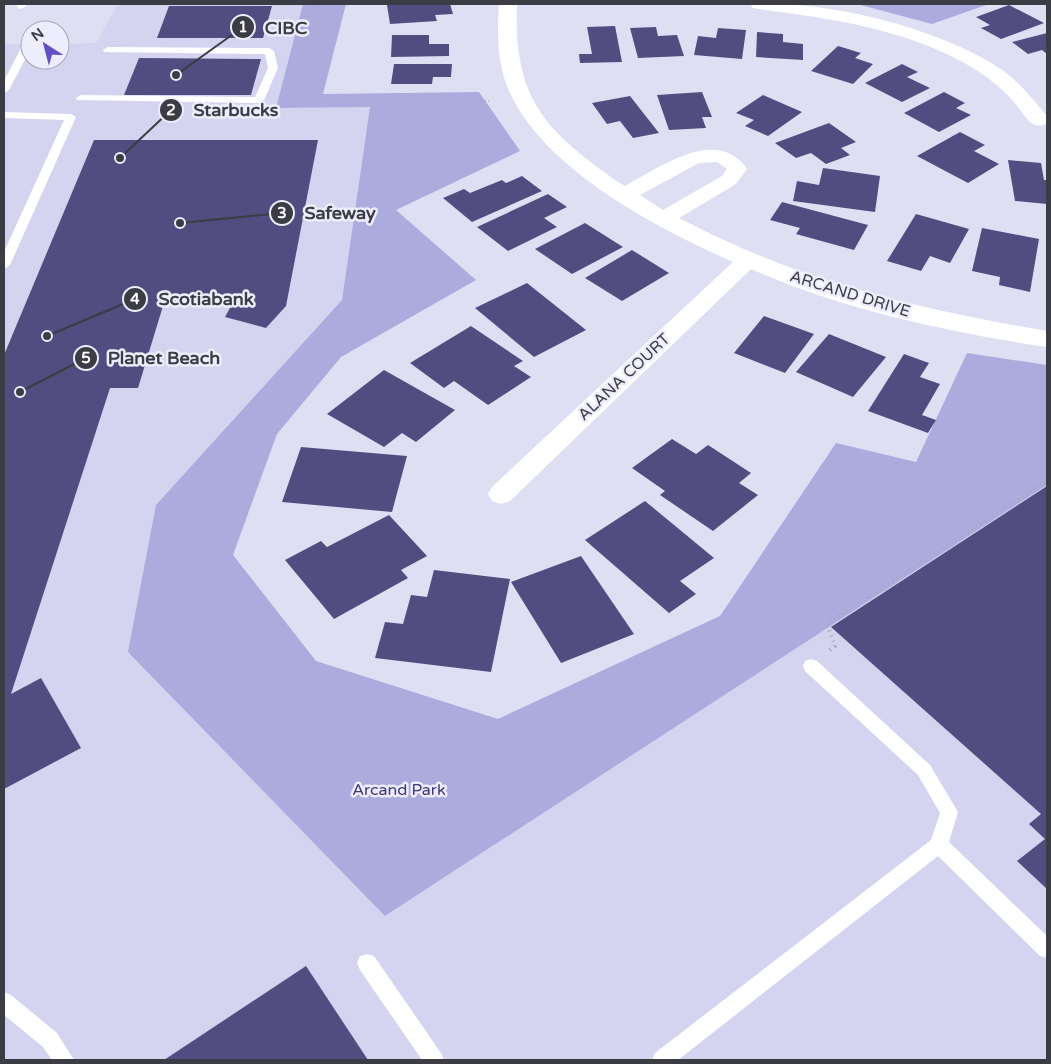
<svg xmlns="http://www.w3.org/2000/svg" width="1051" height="1064" viewBox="0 0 1051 1064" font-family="'Varela Round',sans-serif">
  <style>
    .built { fill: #d4d3f0 }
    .green { fill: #acabde }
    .building { fill: #514d81 }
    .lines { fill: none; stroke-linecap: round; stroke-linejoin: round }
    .path-far2 { stroke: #a6a6b6; stroke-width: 2.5; stroke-dasharray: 0.5 2.5; stroke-linecap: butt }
    .path-far1 { stroke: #a6a6b6; stroke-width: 3; stroke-dasharray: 1 4; stroke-linecap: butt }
    .path { stroke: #a6a6b6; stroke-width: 4; stroke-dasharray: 1 4.5; stroke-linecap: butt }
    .lane { fill: #fff; fill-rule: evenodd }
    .street { fill: #fff; fill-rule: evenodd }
    .labels { text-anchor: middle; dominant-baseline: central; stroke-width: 5; stroke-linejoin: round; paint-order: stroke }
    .street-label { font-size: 16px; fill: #3c3c44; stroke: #ededfe }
    .park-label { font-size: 16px; fill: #40367c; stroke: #ededfe }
    .leader { fill: none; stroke: #3c3c44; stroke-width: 2 }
    .callout-dot { fill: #3c3c44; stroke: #ededfe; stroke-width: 2 }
    .mark-label { font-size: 15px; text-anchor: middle; font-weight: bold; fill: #fff }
    .callout-label { font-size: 18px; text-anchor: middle; font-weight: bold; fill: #3c3c44; stroke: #ededfe; stroke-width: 5; stroke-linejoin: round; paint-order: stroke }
  </style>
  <rect width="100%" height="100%" fill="#dfdff4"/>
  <polygon class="built" points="118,4 303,4 276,108 370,107 342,300 156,505 385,916 1047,485 1047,1060 4,1060 4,44 30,44 30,60 60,60 60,44 96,43"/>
  <g class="green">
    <polygon points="303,4 346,4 323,94 479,92 520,151 396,210 476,280 341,357 277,434 233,555 316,661 498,719 720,616 836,443 916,462 967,353 1047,365 1047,485 385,916 128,652 156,505 342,300 370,107 276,108"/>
    <polygon points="857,4 989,4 932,24"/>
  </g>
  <g class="building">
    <polygon points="406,4 450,4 453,14 435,15 437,21 390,24 387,5"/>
    <polygon points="1009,5 1044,23 1001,39 981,28 990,25 976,17"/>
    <polygon points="169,6 272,6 263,38 157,38"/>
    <polygon points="615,26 622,62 580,63 579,54 592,54 587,27"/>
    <polygon points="656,27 658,36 677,35 684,56 638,58 630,28"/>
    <polygon points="718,28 746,30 742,59 694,55 698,36 716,38"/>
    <polygon points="757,32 783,34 783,42 803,44 803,60 756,57"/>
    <polygon points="1047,33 1047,54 1042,50 1028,54 1012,42"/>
    <polygon points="392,35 429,35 429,44 449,44 449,56 391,57"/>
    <polygon points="838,46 861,53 855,58 873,64 853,84 811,71"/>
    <polygon points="139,58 261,59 251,95 124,95"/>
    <polygon points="394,64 452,64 451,77 433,77 432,84 391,84"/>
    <polygon points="902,64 918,72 907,77 930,88 902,102 865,83"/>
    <polygon points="702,92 712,117 702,117 706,128 669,130 657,95"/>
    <polygon points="944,92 965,103 956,108 971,115 939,132 904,113"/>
    <polygon points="763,95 802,112 768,136 745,126 754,120 736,113"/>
    <polygon points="630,96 659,133 633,138 620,121 607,124 592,103"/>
    <polygon points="829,123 856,142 841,148 850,155 826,164 811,153 796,158 775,143"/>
    <polygon points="960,132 985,145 974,151 999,164 968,183 917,156"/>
    <polygon points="94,140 318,140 286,306 266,328 225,317 231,306 163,306 138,388 110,388 11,694 41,678 81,748 4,789 4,355"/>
    <polygon points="1008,160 1041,163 1044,180 1047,180 1047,204 1015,201"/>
    <polygon points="823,168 880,176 875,212 793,201 797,181 819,185"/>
    <polygon points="522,176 542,191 472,222 443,198 464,189 470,193 502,180 506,183"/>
    <polygon points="548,194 567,207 544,218 557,227 508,251 477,227"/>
    <polygon points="782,202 868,225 854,250 796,234 800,228 770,220"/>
    <polygon points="916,214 969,229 950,263 930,256 921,271 887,261"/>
    <polygon points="585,223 623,247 572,274 535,249"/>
    <polygon points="982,228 1039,239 1030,292 999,285 1000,277 972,271"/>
    <polygon points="632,250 669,273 622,301 585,278"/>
    <polygon points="527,283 586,330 534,357 475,308"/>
    <polygon points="764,316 814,334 785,373 734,353"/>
    <polygon points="471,326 523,361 514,366 531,377 488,405 454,381 444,388 410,363"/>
    <polygon points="829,334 886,357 853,397 796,372"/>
    <polygon points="904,354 929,363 920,377 940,384 922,415 936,420 928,433 868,411"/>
    <polygon points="384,370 455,410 416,442 402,433 384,447 327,414"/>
    <polygon points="672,439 696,454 708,445 751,473 739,483 758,495 713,531 660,495 665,491 632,468"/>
    <polygon points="301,447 407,456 392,512 282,502"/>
    <polygon points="1047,486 1047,889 1017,861 1045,839 1029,824 1041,814 831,627"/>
    <polygon points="645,501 714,558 680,581 696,594 669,613 585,540"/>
    <polygon points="389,515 427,556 401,570 408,578 334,619 285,560 321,541 327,547"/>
    <polygon points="581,556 634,634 561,663 511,582"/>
    <polygon points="434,570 510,579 491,672 375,658 385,622 403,624 411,595 427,597"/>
    <polygon points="306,966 368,1060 164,1060"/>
  </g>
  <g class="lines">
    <polyline class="path-far2" points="320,4 296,100 490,101"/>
    <polyline class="path-far1" points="838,617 1047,480"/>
    <polyline class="path" points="830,650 835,646 827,624 840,615"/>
    <g class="lane">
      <polygon points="16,4 26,4 26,6 21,9 18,8"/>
      <polygon points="26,45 30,46 30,50 9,90 4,93 4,81 21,48"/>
      <polygon points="108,47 269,48 274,51 278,68 264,100 259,103 77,100 76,98 81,95 255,97 268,68 265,54 104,52 103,50"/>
      <polygon points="4,112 71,114 76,117 10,265 4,269 4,252 64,120 4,118"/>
      <polygon points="811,659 817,661 930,765 958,812 949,842 1047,936 1047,958 1040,956 938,856 678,1060 652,1060 655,1053 931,840 940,813 918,775 805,671 803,666 805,661"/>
      <polygon points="367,954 374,956 441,1053 444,1060 422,1060 360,970 357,963 360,956"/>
      <polygon points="4,992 11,995 57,1033 74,1060 52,1060 43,1047 4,1015"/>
    </g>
    <g class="street">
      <path d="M499,4H517C513,98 545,131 618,182L625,186C659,168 717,125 747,169L736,184L679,218C801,282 913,308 1047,331V347C951,333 840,309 751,269L510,501L501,504L492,501L488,494L492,487L733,262C657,228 540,168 507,86C497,60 497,32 499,4ZM717,162L727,169L722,176L663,210L640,195L699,163Z"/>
      <path d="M750,4C826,0 942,28 1005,72C1021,84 1034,101 1047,116V124C1043,125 1037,127 1033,124C1025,119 1019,107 1013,101C1000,86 985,75 968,65C906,29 829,18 759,9L753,8Z"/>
    </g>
  </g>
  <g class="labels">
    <g class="street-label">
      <text transform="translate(850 294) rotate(17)">ARCAND DRIVE</text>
      <text transform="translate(624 377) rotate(-43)">ALANA COURT</text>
    </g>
    <g class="park-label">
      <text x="399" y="790">Arcand Park</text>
    </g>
  </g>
  <path class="leader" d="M176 75L243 27M120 158L171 110M180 223L282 213M47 336L135 299M20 392L86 358"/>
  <g class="callout-dot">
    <circle cx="176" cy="75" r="5"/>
    <circle cx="120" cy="158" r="5"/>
    <circle cx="180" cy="223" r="5"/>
    <circle cx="47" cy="336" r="5"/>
    <circle cx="20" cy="392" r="5"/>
    <circle cx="243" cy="27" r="12"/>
    <circle cx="171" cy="110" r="12"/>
    <circle cx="282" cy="213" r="12"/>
    <circle cx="135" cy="299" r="12"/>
    <circle cx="86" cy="358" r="12"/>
  </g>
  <g class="mark-label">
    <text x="243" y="32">1</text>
    <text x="171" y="115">2</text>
    <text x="282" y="218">3</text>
    <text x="135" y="304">4</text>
    <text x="86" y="363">5</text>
  </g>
  <g class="callout-label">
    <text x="286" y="34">CIBC</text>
    <text x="236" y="116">Starbucks</text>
    <text x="340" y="219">Safeway</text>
    <text x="206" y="305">Scotiabank</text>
    <text x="164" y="364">Planet Beach</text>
  </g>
  <rect width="1051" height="1064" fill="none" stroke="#3c3c44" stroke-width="10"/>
  <g transform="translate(45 45) rotate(324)"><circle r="24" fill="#ededfe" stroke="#a6a6b4"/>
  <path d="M0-4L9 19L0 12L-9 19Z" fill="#634fc8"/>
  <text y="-8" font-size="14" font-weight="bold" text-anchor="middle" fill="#3c3c44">N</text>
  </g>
</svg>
